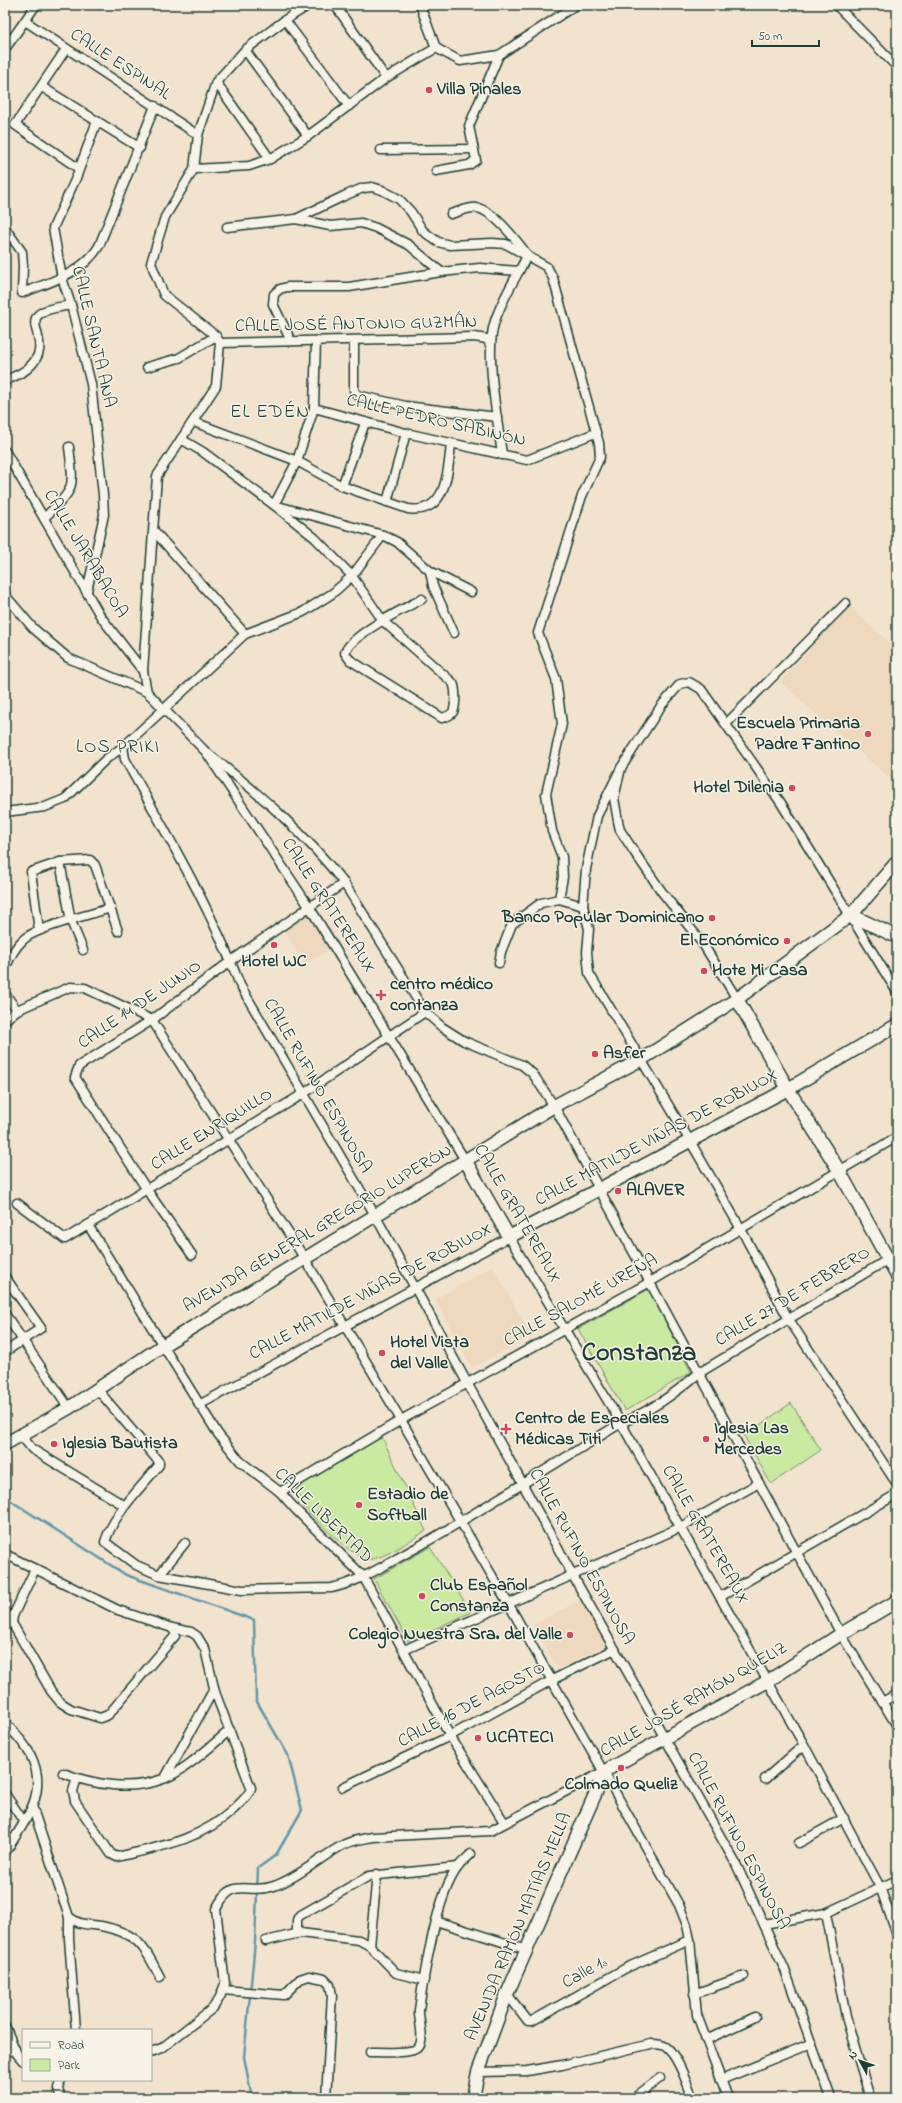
<svg xmlns="http://www.w3.org/2000/svg" width="902" height="2103" viewBox="0 0 902 2103" font-family="'Indie Flower',sans-serif">
  <style>
    .built { fill: #eed8be }
    .green { fill: #cae9a1; stroke: #74936a }
    .lines { fill: none; stroke-linecap: round; stroke-linejoin: round }
    .stream { stroke: #6497a7; stroke-width: 2.5 }
    .street-casing { stroke: #1f3d34; stroke-width: 11 }
    .secondary-casing { stroke: #1f3d34; stroke-width: 15 }
    .street { stroke: #f7f3e8; stroke-width: 8 }
    .secondary { stroke: #f7f3e8; stroke-width: 12 }
    .poi-dot { fill: #d1495b; stroke: #f7f3e8; stroke-width: 1.5 }
    .labels { text-anchor: middle; dominant-baseline: central; stroke-width: 3; stroke-linejoin: round; paint-order: stroke }
    .street-label { font-size: 18px; fill: #1f3d34; stroke: #f7f3e8 }
    .poi-label { font-size: 18px; font-weight: bold; fill: #1f3d34; stroke: #f7f3e8; text-anchor: start }
    .neighbourhood-label { font-size: 19px; letter-spacing: 1px; fill: #1f3d34; stroke: #f7f3e8 }
    .town-label { font-size: 26px; font-weight: bold; fill: #1f3d34; stroke: #f7f3e8 }
  </style>
  <rect width="100%" height="100%" fill="#f2e3cf"/>
  <filter id="ink" filterUnits="userSpaceOnUse"><feTurbulence type="fractalNoise" baseFrequency=".025" numOctaves="2"/><feDisplacementMap in="SourceGraphic" scale="8" xChannelSelector="R" yChannelSelector="G"/><feConvolveMatrix kernelMatrix="1 2 1 2 8 2 1 2 1" color-interpolation-filters="sRGB"/></filter>
  <g filter="url(#ink)">
    <g class="built">
      <polygon points="849,606 897,649 897,785 780,682"/>
      <polygon points="308,914 330,949 305,965 283,929"/>
      <polygon points="493,1266 531,1336 472,1368 435,1299"/>
      <polygon points="583,1599 608,1644 558,1669 533,1625"/>
    </g>
    <g class="green">
      <polygon points="649,1289 691,1372 625,1411 578,1329"/>
      <polygon points="791,1403 821,1450 771,1484 744,1436"/>
      <path d="M382,1437L426,1531C413,1538 381,1562 366,1559C355,1558 315,1520 308,1511C302,1503 298,1496 296,1486Z"/>
      <polygon points="430,1547 471,1612 408,1641 374,1579"/>
    </g>
    <g class="lines">
      <polyline class="stream" points="5,1497 126,1575 254,1620 256,1700 288,1755 302,1810 276,1855 258,1868 255,1942 244,2057 252,2098"/>
      <defs>
        <g id="street">
          <polyline points="335,5 386,78"/>
          <polyline points="420,5 436,48 460,61 499,55 576,5"/>
          <polyline points="836,5 897,67"/>
          <polyline points="285,20 349,106"/>
          <polyline points="25,21 198,135"/>
          <polyline points="5,49 36,5"/>
          <polyline points="66,49 15,125 78,168"/>
          <polyline points="245,50 308,136"/>
          <polyline points="216,82 270,159"/>
          <polyline points="42,87 140,148"/>
          <polyline points="381,150 473,149"/>
          <polyline points="194,169 249,166 270,159 308,136 386,78 436,48"/>
          <polyline points="436,171 469,165 476,160 469,126 499,55"/>
          <path d="M451,214C457,212 465,209 472,208C490,205 516,240 526,253"/>
          <polyline points="296,219 344,196 363,188 372,187 382,190 399,199 411,212 423,231 438,242 450,245 492,243 506,244 547,267 553,278 599,443 600,457 582,496 538,633 556,679 562,724 546,794 552,831 562,857 563,877 559,899"/>
          <polyline points="227,227 296,219 330,226 361,223 376,228 409,245 441,272"/>
          <path d="M5,228L22,252L23,266L22,293C50,282 82,274 99,246L155,106"/>
          <polyline points="354,340 354,390 357,395 406,406 497,417"/>
          <polyline points="291,341 273,304 274,294 280,289 287,287 349,287 441,272 480,268 519,271"/>
          <polyline points="316,341 314,408 297,461 274,505 383,535 397,542 430,571 471,592"/>
          <polyline points="220,343 474,337 487,339 490,345"/>
          <polyline points="147,367 179,358 216,336"/>
          <path d="M5,381C12,377 21,374 27,369C54,347 27,327 38,315C45,308 62,307 71,305"/>
          <polyline points="314,408 406,433 527,460 595,433"/>
          <path d="M194,422L297,461L342,486L408,509C447,515 448,471 451,444"/>
          <path d="M181,439L203,452L274,505L315,538L352,576L383,621L453,683C456,689 456,705 453,712C450,716 446,717 442,718L350,660L345,653C349,636 405,608 422,599"/>
          <polyline points="5,451 101,617 143,671"/>
          <path d="M502,455C498,421 485,356 494,324C501,300 516,278 527,256"/>
          <polyline points="342,486 365,423"/>
          <polyline points="387,502 406,433"/>
          <path d="M44,518C76,487 74,490 69,447"/>
          <polyline points="155,532 245,634"/>
          <polyline points="430,571 433,586 454,633"/>
          <polyline points="87,591 104,515 103,495 91,384 71,305 62,278 53,228 76,178 97,121"/>
          <polyline points="5,595 33,628 68,658 147,692 206,752 310,908 465,1160"/>
          <polyline points="147,692 143,671 157,476 216,386 220,343 216,336 164,295 151,263 165,217 194,169 198,135 216,82 245,50 285,20 309,5"/>
          <polyline points="726,724 846,603"/>
          <path d="M123,747L125,759C166,833 210,906 240,985L375,1215L572,1574L736,1864L785,1970L831,2098"/>
          <path d="M206,752C256,791 305,833 344,883L425,1012L442,1027L464,1041L522,1065L533,1074L554,1106L841,1634L897,1726"/>
          <polyline points="621,768 597,816 586,869 583,906 589,929 587,952 589,973 690,1141 741,1229 788,1318 897,1484"/>
          <polyline points="5,812 45,807 65,799 106,759 123,747 245,634 303,612 333,593 352,576 383,535"/>
          <polyline points="60,862 71,921 83,950"/>
          <polyline points="39,930 31,872 60,862 90,860 95,865 118,931"/>
          <polyline points="499,963 501,952 512,924 541,903 559,899 583,906"/>
          <path d="M5,969C9,959 15,947 23,940C34,928 92,914 111,908"/>
          <polyline points="5,994 17,1010"/>
          <polyline points="737,999 703,944 662,892 635,853 620,830 618,821 614,798 621,768 661,706 680,684 689,682 701,689 781,803 897,992"/>
          <polyline points="5,1020 17,1010 70,987 85,988 152,1020 305,1259 401,1420 508,1603 679,1905 687,1925 690,1940 697,2015 728,2098"/>
          <polyline points="17,1203 65,1239 303,1094 425,1012"/>
          <polyline points="88,1225 218,1434 240,1461 280,1492 297,1511 363,1576 450,1736 504,1822"/>
          <polyline points="192,1255 147,1190 75,1077 79,1066 152,1020 231,961 344,883"/>
          <polyline points="5,1277 41,1328 5,1352"/>
          <polyline points="5,1314 69,1408"/>
          <path d="M98,1390L159,1462V1465C140,1489 114,1513 105,1542L136,1565L159,1575L242,1590L331,1588C361,1582 389,1562 416,1548C485,1508 553,1465 621,1423C652,1410 673,1395 699,1373L897,1254"/>
          <polyline points="199,1405 509,1237 621,1423 804,1745 880,1887 897,1935"/>
          <polyline points="21,1435 32,1449 125,1506"/>
          <polyline points="280,1492 401,1420 650,1282 897,1137"/>
          <path d="M5,1554L118,1610L172,1628L191,1632L197,1636L205,1649L215,1692L251,1788C249,1796 240,1803 234,1809C201,1840 159,1847 117,1857L111,1854L75,1801L73,1791L77,1778"/>
          <polyline points="35,1569 13,1616 12,1623 51,1691 60,1702 71,1709 100,1718 108,1715 175,1636 175,1632 172,1628"/>
          <polyline points="159,1575 185,1543"/>
          <polyline points="720,1597 897,1494"/>
          <polyline points="404,1650 679,1528 759,1483"/>
          <polyline points="882,1702 897,1694"/>
          <path d="M5,1722C13,1732 24,1742 30,1754C50,1793 25,1820 5,1853"/>
          <path d="M63,1773C94,1785 131,1791 163,1779C184,1772 213,1744 230,1730"/>
          <polyline points="165,1778 214,1689"/>
          <polyline points="765,1779 804,1745"/>
          <polyline points="343,1787 450,1736 552,1680 615,1649"/>
          <polyline points="5,1794 24,1822"/>
          <polyline points="33,1809 69,1917 69,1939 76,2030"/>
          <polyline points="799,1843 844,1818"/>
          <polyline points="826,1913 846,2017 870,2098"/>
          <path d="M69,1917C82,1926 86,1924 101,1926C139,1934 143,1945 160,1977"/>
          <polyline points="436,1921 528,1950"/>
          <polyline points="764,1924 826,1913 897,1880"/>
          <polyline points="297,1934 297,1920 299,1916 369,1876 458,1867"/>
          <polyline points="266,1941 300,1933 359,1940 370,1946 396,1973 424,1980"/>
          <polyline points="370,1946 377,1874"/>
          <polyline points="223,1990 284,1995 300,1979 309,1976 324,1979 330,1985 332,1995 326,2098"/>
          <polyline points="507,1994 528,2021 532,2021 626,1968 690,1940"/>
          <polyline points="694,1994 744,1976"/>
          <polyline points="5,2026 17,2054 23,2061"/>
          <polyline points="706,2040 755,2017"/>
          <path d="M151,2052L162,2048L213,2008L220,1997L225,1984L216,1909C234,1874 247,1896 274,1886C299,1877 319,1858 343,1845C352,1840 363,1839 373,1837L490,1831L603,1772"/>
          <path d="M370,2052C379,2052 411,2054 418,2048C426,2040 418,2020 419,2010C424,1974 437,1894 458,1867C462,1862 467,1858 471,1854"/>
          <polyline points="5,2053 15,2049"/>
          <path d="M478,2072L527,2071L562,2065L651,2044C656,2044 662,2044 666,2047C678,2056 687,2084 693,2098"/>
          <polyline points="721,2080 812,2043"/>
          <polyline points="60,2098 58,2088 61,2080"/>
          <polyline points="634,2098 660,2078"/>
        </g>
        <g id="secondary">
          <polyline points="851,915 897,937"/>
          <polyline points="737,999 788,1089 840,1172 897,1276"/>
          <polyline points="465,1160 509,1237 788,1089 897,1025"/>
          <polyline points="5,1444 69,1408 162,1346 554,1106 642,1059 737,999 851,915 897,862"/>
          <polyline points="473,2098 478,2072 507,1994 597,1790 603,1772 768,1681 841,1634 897,1601"/>
        </g>
      </defs>
      <use href="#street" class="street-casing"/>
      <use href="#secondary" class="secondary-casing"/>
      <use href="#street" class="street"/>
      <use href="#secondary" class="secondary"/>
    </g>
  </g>
  <g class="poi-dot">
    <circle cx="429" cy="90" r="4"/>
    <circle cx="868" cy="734" r="4"/>
    <circle cx="792" cy="788" r="4"/>
    <circle cx="712" cy="918" r="4"/>
    <circle cx="787" cy="941" r="4"/>
    <circle cx="274" cy="945" r="4"/>
    <circle cx="704" cy="971" r="4"/>
    <path d="M379 989h4v4h4v4h-4v4h-4v-4h-4v-4h4z"/>
    <circle cx="595" cy="1054" r="4"/>
    <circle cx="618" cy="1191" r="4"/>
    <circle cx="382" cy="1353" r="4"/>
    <path d="M504 1423h4v4h4v4h-4v4h-4v-4h-4v-4h4z"/>
    <circle cx="706" cy="1439" r="4"/>
    <circle cx="54" cy="1444" r="4"/>
    <circle cx="359" cy="1505" r="4"/>
    <circle cx="422" cy="1596" r="4"/>
    <circle cx="570" cy="1635" r="4"/>
    <circle cx="478" cy="1738" r="4"/>
    <circle cx="621" cy="1768" r="4"/>
  </g>
  <g class="labels">
    <g class="street-label">
      <text transform="translate(120 65) rotate(33)">CALLE ESPINAL</text>
      <text transform="translate(356 325) rotate(-1)">CALLE JOSÉ ANTONIO GUZMÁN</text>
      <text transform="translate(93 337) rotate(77)">CALLE SANTA ANA</text>
      <text transform="translate(436 421) rotate(13)">CALLE PEDRO SABINÓN</text>
      <text transform="translate(85 554) rotate(59)">CALLE JARABACOA</text>
      <text transform="translate(328 906) rotate(57)">CALLE GRATEREAUX</text>
      <text transform="translate(140 1005) rotate(-34)">CALLE 14 DE JUNIO</text>
      <text transform="translate(317 1086) rotate(60)">CALLE RUFINO ESPINOSA</text>
      <text transform="translate(212 1130) rotate(-32)">CALLE ENRIQUILLO</text>
      <text transform="translate(657 1138) rotate(-28)">CALLE MATILDE VIÑAS DE ROBIUOX</text>
      <text transform="translate(517 1214) rotate(60)">CALLE GRATEREAUX</text>
      <text transform="translate(318 1229) rotate(-31)">AVENIDA GENERAL GREGORIO LUPERÓN</text>
      <text transform="translate(371 1292) rotate(-28)">CALLE MATILDE VIÑAS DE ROBIUOX</text>
      <text transform="translate(793 1297) rotate(-31)">CALLE 27 DE FEBRERO</text>
      <text transform="translate(581 1301) rotate(-29)">CALLE SALOMÉ UREÑA</text>
      <text transform="translate(323 1516) rotate(44)">CALLE LIBERTAD</text>
      <text transform="translate(705 1535) rotate(60)">CALLE GRATEREAUX</text>
      <text transform="translate(581 1557) rotate(61)">CALLE RUFINO ESPINOSA</text>
      <text transform="translate(694 1700) rotate(-30)">CALLE JOSÉ RAMÓN QUELIZ</text>
      <text transform="translate(472 1705) rotate(-28)">CALLE 16 DE AGOSTO</text>
      <text transform="translate(738 1841) rotate(62)">CALLE RUFINO ESPINOSA</text>
      <text transform="translate(519 1927) rotate(-67)">AVENIDA RAMÓN MATÍAS MELLA</text>
      <text transform="translate(585 1973) rotate(-29)">Calle 1ª</text>
    </g>
    <g class="poi-label">
      <text x="437" y="90">Villa Pinales</text>
      <text x="860" y="724" text-anchor="end">Escuela Primaria<tspan x="860" dy="21">Padre Fantino</tspan></text>
      <text x="784" y="788" text-anchor="end">Hotel Dilenia</text>
      <text x="704" y="918" text-anchor="end">Banco Popular Dominicano</text>
      <text x="779" y="941" text-anchor="end">El Económico</text>
      <text x="274" y="962" text-anchor="middle">Hotel WC</text>
      <text x="712" y="971">Hote Mi Casa</text>
      <text x="390" y="985">centro médico<tspan x="390" dy="21">contanza</tspan></text>
      <text x="603" y="1054">Asfer</text>
      <text x="626" y="1191">ALAVER</text>
      <text x="390" y="1343">Hotel Vista<tspan x="390" dy="21">del Valle</tspan></text>
      <text x="515" y="1419">Centro de Especiales<tspan x="515" dy="21">Médicas Titi</tspan></text>
      <text x="714" y="1429">Iglesia Las<tspan x="714" dy="21">Mercedes</tspan></text>
      <text x="62" y="1444">Iglesia Bautista</text>
      <text x="367" y="1495">Estadio de<tspan x="367" dy="21">Softball</tspan></text>
      <text x="430" y="1586">Club Español<tspan x="430" dy="21">Constanza</tspan></text>
      <text x="562" y="1635" text-anchor="end">Colegio Nuestra Sra. del Valle</text>
      <text x="486" y="1738">UCATECI</text>
      <text x="621" y="1785" text-anchor="middle">Colmado Queliz</text>
    </g>
    <g class="neighbourhood-label">
      <text x="270" y="412">EL EDÉN</text>
      <text x="118" y="747">LOS PRIKI</text>
    </g>
    <g class="town-label">
      <text x="639" y="1354">Constanza</text>
    </g>
  </g>
  <rect width="902" height="2103" fill="none" stroke="#f7f3e8" stroke-width="20"/>
  <rect x="10" y="10" width="882" height="2083" fill="none" stroke="#1f3d34" stroke-width="1.5" filter="url(#ink)"/>
  <rect x="22" y="2029" width="130" height="52" fill="#f7f3e8" stroke="#a1aaa0"/>
  <rect x="30" y="2042" width="20" height="6" fill="#f7f3e8" stroke="#a1aaa0"/>
  <text x="58" y="2049" font-size="12" fill="#1f3d34">Road</text>
  <rect x="30" y="2059" width="20" height="12" fill="#cae9a1" stroke="#a1aaa0"/>
  <text x="58" y="2069" font-size="12" fill="#1f3d34">Park</text>
  <g transform="translate(860 2061) rotate(310)" stroke="#f7f3e8" stroke-width="3" paint-order="stroke">
  <path d="M0-3L7 15L0 10L-7 15Z" fill="#1f3d34"/>
  <text y="-6" font-size="11" font-weight="bold" text-anchor="middle" fill="#1f3d34">N</text>
  </g>
  <path d="M752 40v6h67v-6" fill="none" stroke="#1f3d34" stroke-width="2"/>
  <text x="758" y="40" font-size="12" fill="#1f3d34" stroke="#f7f3e8" stroke-width="3" paint-order="stroke">50 m</text>
</svg>
